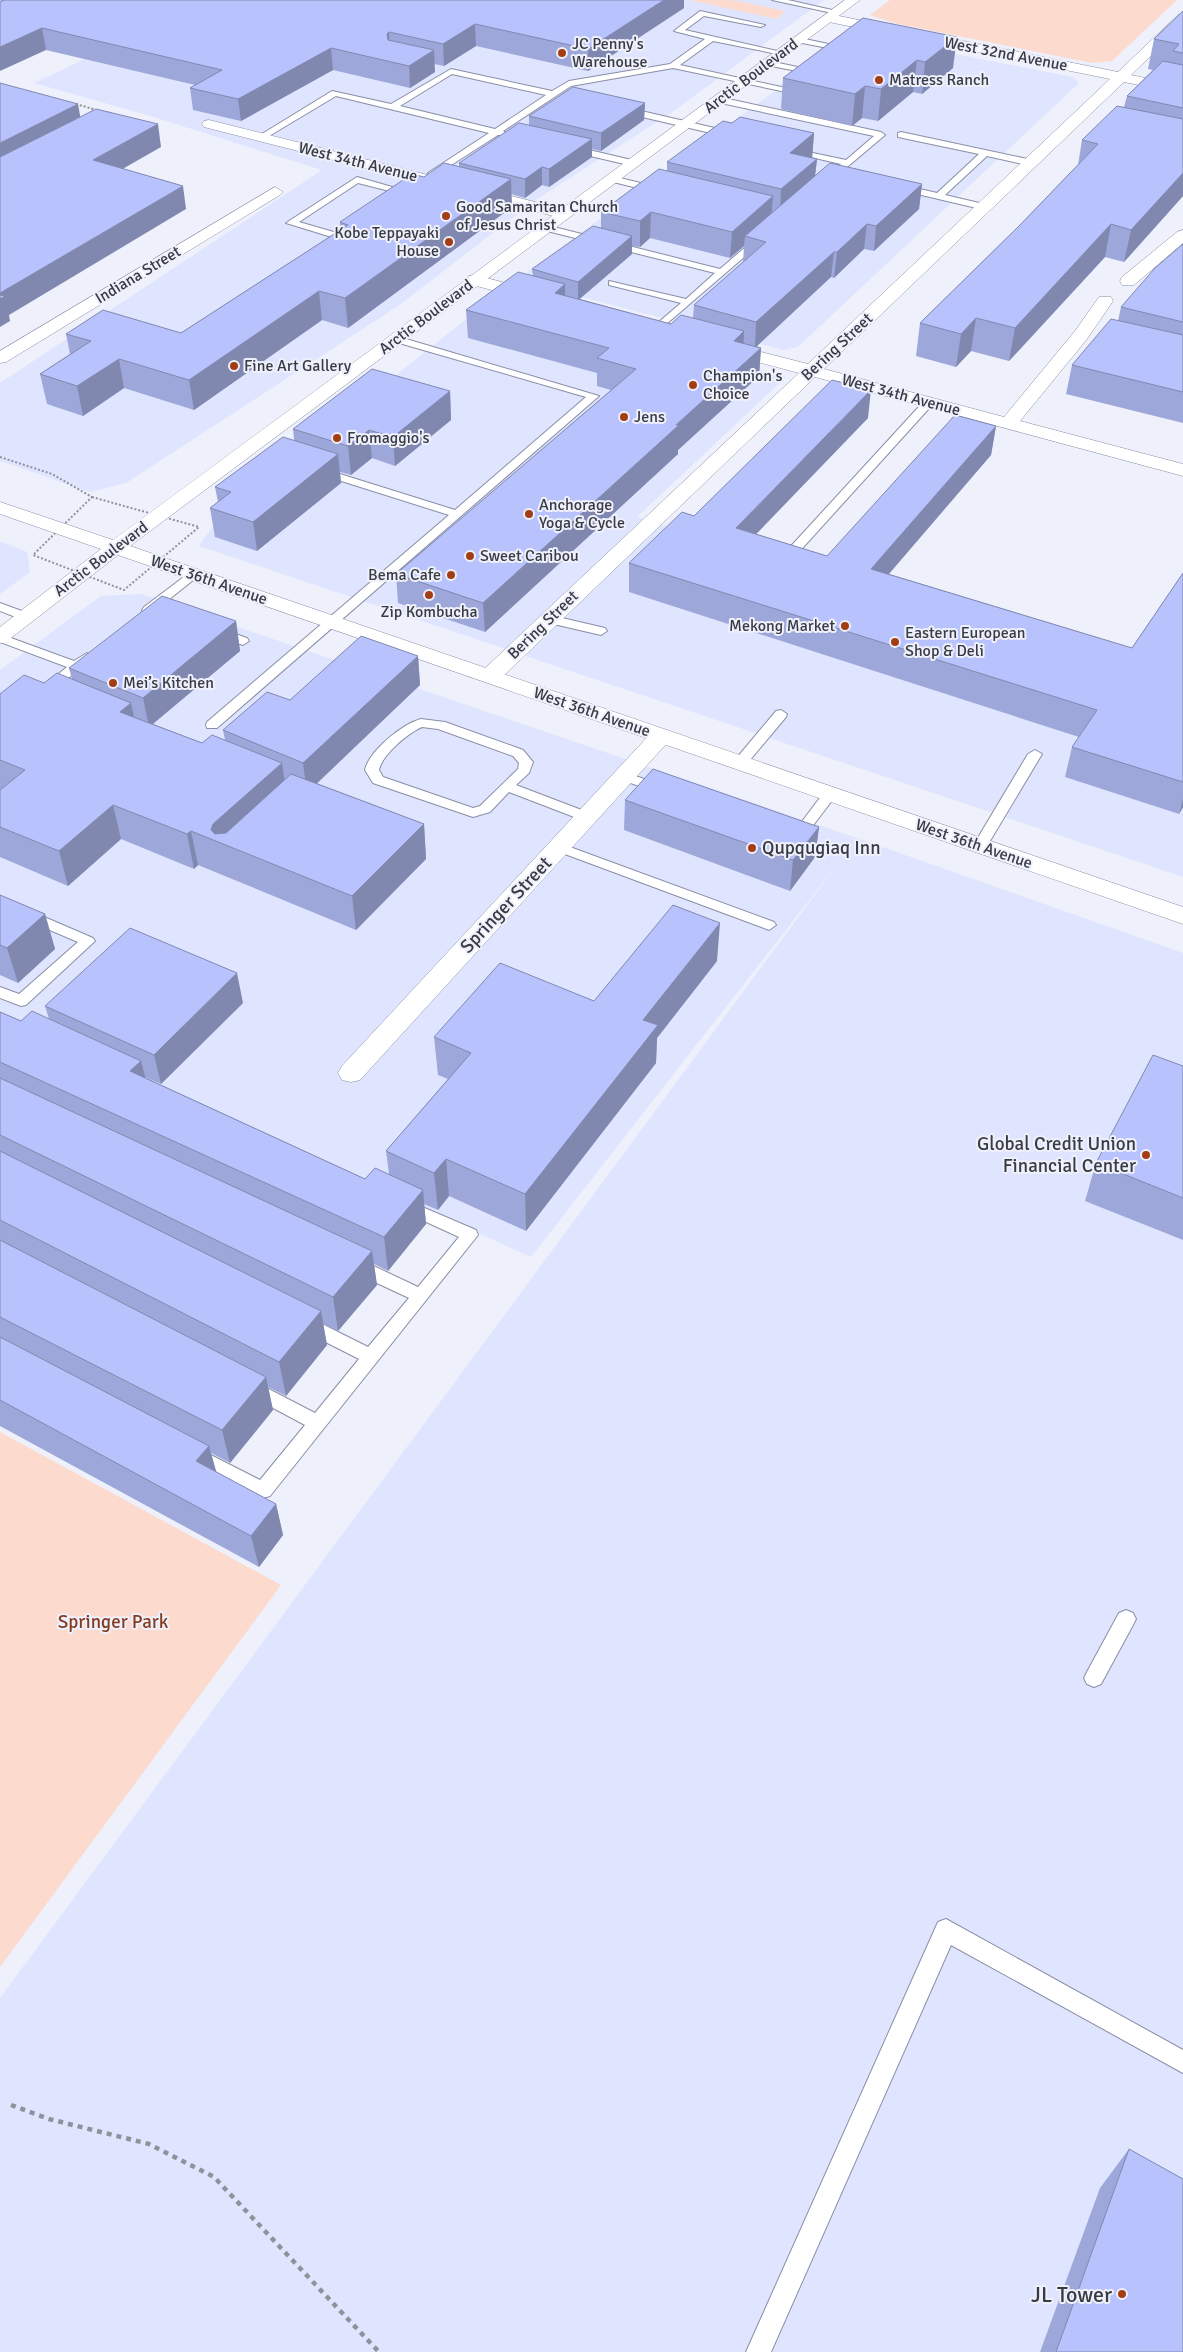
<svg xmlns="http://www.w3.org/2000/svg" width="1183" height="2352" viewBox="0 0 1183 2352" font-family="Signika,sans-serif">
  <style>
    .built { fill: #e0e5ff }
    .green { fill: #fddace }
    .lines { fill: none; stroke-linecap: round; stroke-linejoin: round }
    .lane-casing { stroke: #898ea5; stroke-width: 2 }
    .street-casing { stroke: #898ea5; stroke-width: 1 }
    .secondary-casing { stroke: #898ea5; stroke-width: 1 }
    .path-far1 { stroke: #8f919b; stroke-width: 2; stroke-dasharray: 2 2; stroke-linecap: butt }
    .path { stroke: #8f919b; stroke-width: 4.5; stroke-dasharray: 5 5; stroke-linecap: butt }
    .lane { fill: #fff; fill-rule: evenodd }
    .street { fill: #fff; fill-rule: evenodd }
    .secondary { fill: #fff; fill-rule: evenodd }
    .wall { fill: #9ea7d9; fill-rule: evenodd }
    .shaded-wall { fill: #8188b0 }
    .building { fill: #b8c2fc; stroke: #8188b0 }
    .poi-dot { fill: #a33e14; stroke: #eef0fb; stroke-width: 2 }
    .labels { text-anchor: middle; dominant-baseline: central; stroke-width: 4; stroke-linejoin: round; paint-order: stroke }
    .far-poi-label { font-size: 16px; fill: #393b44; stroke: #eef0fb; text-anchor: start }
    .far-street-label { font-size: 16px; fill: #393b44; stroke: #eef0fb }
    .poi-label { font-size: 19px; fill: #393b44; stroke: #eef0fb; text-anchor: start }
    .street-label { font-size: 19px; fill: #393b44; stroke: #eef0fb }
    .park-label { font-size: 19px; fill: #863b1f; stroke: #eef0fb }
    .near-poi-label { font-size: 22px; fill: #393b44; stroke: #eef0fb; text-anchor: end }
  </style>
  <rect width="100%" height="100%" fill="#eef0fb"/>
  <g class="built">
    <polygon points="209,0 824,0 671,113 534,201 401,304 126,483 90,492 0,461 0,383 322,170 147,115 34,83"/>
    <polygon points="853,34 1073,77 1079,83 798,347 783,350 532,284 527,272"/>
    <polygon points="495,296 786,377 637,517 1183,683 1183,877 199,546 220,516"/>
    <polygon points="0,541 27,552 30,572 0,594"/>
    <polygon points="141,594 857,838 1183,953 1183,2352 0,2352 0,1998 839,862 531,1257 0,1014 0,670 101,596"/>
  </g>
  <g class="green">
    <polygon points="689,0 733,0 785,11 777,19"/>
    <polygon points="890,0 1177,0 1112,61 1092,63 894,23 870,15"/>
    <polygon points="0,1432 281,1585 0,1967"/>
  </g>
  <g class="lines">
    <defs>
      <g id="lane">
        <polygon points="772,0 788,0 841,12 837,14"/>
        <path d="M700,11L765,25L761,27L704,16L685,30L786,53L782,55L713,41L680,65L786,88V92L673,68L571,86L503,131L506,133L505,135H498L431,178L428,177V173L489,133L336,96L264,139L257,137L332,91L391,104L451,69L552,91L569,81L670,64L705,39L674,31ZM452,74L546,95L495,129L400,106Z"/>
        <polygon points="800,38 838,46 842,48 838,50 797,42 796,40"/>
        <polygon points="769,61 807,69 811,71 807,73 766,65 766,61"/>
        <polygon points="719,97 881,132 885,135 827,184 822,181 824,179 841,164 789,152 789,148 846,160 874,136 716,102 715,100"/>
        <polygon points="624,107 732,132 736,135 732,138 621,112 620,110"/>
        <polygon points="901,132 1032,160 1036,163 1032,166 987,156 945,195 988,205 988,209 985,210 896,189 894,187 899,184 937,193 979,154 898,137 898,133"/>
        <polygon points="572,146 636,161 637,163 633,166 569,151 569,147"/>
        <polygon points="612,176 661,188 663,190 658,193 609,181 607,179"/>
        <polygon points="357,177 410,192 405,195 358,183 299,222 337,233 349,224 355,224 355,228 341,238 335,238 286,223"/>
        <polygon points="546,225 720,269 756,238 764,240 657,332 652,329 653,327 681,303 609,285 609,281 686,299 715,273 543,230 541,228"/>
        <polygon points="396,336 599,396 217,728 207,728 206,725 207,722 449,515 316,473 316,469 324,469 455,510 586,397 392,341 391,339"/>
        <polygon points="929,399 934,402 933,404 789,563 781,563 781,557 925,400"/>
        <polygon points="193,570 199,574 197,577 152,613 144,613 142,610 144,607"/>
        <polygon points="0,603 30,614 32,617 26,621 0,611"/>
        <polygon points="549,615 605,628 607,631 601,635 545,622 543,619 545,616"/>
        <polygon points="218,628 247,638 249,641 243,645 214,635 212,632"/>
        <polygon points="0,634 74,661 87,653 93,657 52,692 44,692 42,689 44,686 67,667 0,642"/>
        <polygon points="781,710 787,714 786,717 745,766 735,766 733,763 735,760 776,711"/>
        <path d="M421,719L445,722L523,750L533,762L529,773L516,785L592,814L594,817L587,821L582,820L509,792L490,812L473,817L373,783L365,770C369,751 402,724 421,719ZM422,727L438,729L513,756L519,763L518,769L480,806L473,808L383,777L379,770C382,755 408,733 422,727Z"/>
        <polygon points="1035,750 1042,754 987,846 985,849 975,849 973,846 1028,754"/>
        <polygon points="624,772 667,787 669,790 662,794 619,779 617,776 619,773"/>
        <polygon points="830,790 837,794 802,840 789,839 787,836 789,833 794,832 825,791"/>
        <polygon points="559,843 774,922 776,925 769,930 764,928 554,850 552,847 554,844"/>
        <polygon points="0,898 93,938 95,941 26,1005 21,1006 0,998 0,987 19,994 78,942 0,909"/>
        <polygon points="406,1200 476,1230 478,1235 270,1496 263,1498 256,1496 189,1460 186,1455 189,1450 195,1447 260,1480 305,1425 245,1393 242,1388 245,1383 251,1381 257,1383 315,1413 359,1359 300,1329 297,1324 300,1319 306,1317 312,1319 368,1347 409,1298 349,1270 347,1265 349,1260 355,1258 361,1260 418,1287 459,1237 400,1210 398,1206 400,1202"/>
        <polygon points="1126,1610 1133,1613 1136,1619 1133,1625 1101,1684 1094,1687 1087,1684 1084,1678 1087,1672 1119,1613"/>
        <polygon points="946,1919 1183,2050 1183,2073 951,1945 771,2352 746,2352 938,1922"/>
      </g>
      <g id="street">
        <polygon points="829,14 1118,72 1178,15 1183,14 1183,25 1131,75 1183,86 1183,94 1124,82 824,369 1004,417 1075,331 1099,297 1111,297 1113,301 1087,339 1020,421 1183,464 1183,476 815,377 498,681 490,682 482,681 479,676 482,671 799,373 720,352 717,348 720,344 726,343 808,364 1110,79 824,21 822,18"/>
        <polygon points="209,120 571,211 573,214 565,219 204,127 202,124 204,121"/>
        <polygon points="275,187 283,192 280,195 6,362 0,363 0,351"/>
        <polygon points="1183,230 1183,243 1134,285 1122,285 1120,281 1122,277 1177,232"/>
        <polygon points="475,275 540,292 542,296 540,300 534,301 469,284 467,280 469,276"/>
        <polygon points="661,729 669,731 672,736 669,741 360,1080 351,1082 342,1080 338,1073 342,1066 653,731"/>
      </g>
      <polygon id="secondary" points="845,0 860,0 130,546 1183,907 1183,924 118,555 7,641 0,643 0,627 101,549 0,514 0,502 113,540"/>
    </defs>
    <use href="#lane" class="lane-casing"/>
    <use href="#street" class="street-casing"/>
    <use href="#secondary" class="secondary-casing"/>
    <g class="path-far1">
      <polyline points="76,104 93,109 95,112"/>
      <polyline points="0,457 52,474 92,497"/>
      <polygon points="92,497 199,527 124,590 33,555"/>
    </g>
    <polyline class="path" points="11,2105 49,2119 149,2144 214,2177 379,2352"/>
    <use href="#lane" class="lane"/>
    <use href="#street" class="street"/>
    <use href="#secondary" class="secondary"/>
  </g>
  <g class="wall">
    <polygon points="0,0 684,8 588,71 476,46 444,66 434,64 435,72 410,88 333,70 241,121 193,110 190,88 195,85 46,50"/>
    <polygon points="1183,11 1183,196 1124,262 1105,257 1009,361 971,351 956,367 916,356 920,323 1020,225 1078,165 1082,140 1124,107 1127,96 1153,70 1148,69 1154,39"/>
    <polygon points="863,18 953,68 922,94 913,92 878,121 862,118 852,126 781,109 783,78"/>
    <polygon points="645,103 644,120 601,151 592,149 592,157 549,187 542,185 525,198 511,194 512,207 348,328 322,320 194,410 124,388 83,416 47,404 40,374 70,354 66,334 181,333 340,230 340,222 424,177 459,166 459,163 529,125 529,116"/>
    <path d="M732,123L814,133L812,158L817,159L815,176L922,184L919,209L874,251L864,249L834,278L831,277L756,346L761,348L759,376L678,450V454L485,632L398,603L396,574L611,390L597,386V373L468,338L466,310L533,276L532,269L601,228V212L667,171V162ZM650,238L730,258L744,246L743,262L694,305L693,318L671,324L580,299L632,254V246L640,247Z"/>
    <polygon points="1183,244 1183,423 1066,394 1072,365 1118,321 1121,307"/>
    <polygon points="450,391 451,420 395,466 372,458 351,475 340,472 341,483 257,551 215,537 210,508 218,502 215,487 294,440 293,429"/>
    <polygon points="868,418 756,534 827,556 996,426 991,455 889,574 1132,648 1183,573 1183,807 1179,814 1065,777 1072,747 1079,737 629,592 629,563 694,516"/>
    <polygon points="236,621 240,651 153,724 202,743 225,740 223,730 290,700 418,656 420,685 316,783 424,824 426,859 356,930 198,865 194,869 121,839 68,886 0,857 0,694 44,683 72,679 69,668"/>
    <polygon points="625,800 819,827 815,857 790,891 624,830"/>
    <polygon points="0,895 45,914 55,949 18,983 0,975"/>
    <polygon points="717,961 657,1038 656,1063 526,1231 449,1196 438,1210 424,1204 426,1224 388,1271 374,1264 377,1285 338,1331 323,1324 327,1345 286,1396 268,1387 273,1410 230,1463 211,1453 216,1472 276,1504 283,1535 259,1567 0,1426 0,1012 21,1021 49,1019 45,1006 243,1003 161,1084 145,1077 146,1078 365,1179 389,1174 386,1151 448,1079 438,1075 434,1037 594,1001"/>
    <polygon points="1183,1066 1183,1240 1085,1201 1096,1163"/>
    <polygon points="1129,2149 1183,2352 1040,2352 1100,2188"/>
  </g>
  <g class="shaded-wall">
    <polygon points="664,0 684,0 684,8 588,71 588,49"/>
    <polygon points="475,24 476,46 444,66 443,44"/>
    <polygon points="42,28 46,50 0,71 0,47"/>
    <polygon points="389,32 390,54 387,34"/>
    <polygon points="957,37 953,68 922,94 925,62"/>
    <polygon points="331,48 333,70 241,121 238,99"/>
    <polygon points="434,50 435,72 410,88 409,66"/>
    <polygon points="917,60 913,92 878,121 881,89"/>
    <polygon points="865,86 862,118 852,126 855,94"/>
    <polygon points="645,103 644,120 601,151 601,133"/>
    <polygon points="78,104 82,127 0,169 0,143"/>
    <polygon points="158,124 161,147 98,183 93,160"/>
    <polygon points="814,133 812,159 790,153"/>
    <polygon points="592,139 592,157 549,187 549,169"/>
    <polygon points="817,159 814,185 780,215 781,189"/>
    <polygon points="542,167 542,185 525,198 525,179"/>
    <polygon points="1183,173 1183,196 1124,262 1131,230"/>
    <polygon points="511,179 512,207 348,328 345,298"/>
    <polygon points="922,184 919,209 874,251 876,226"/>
    <polygon points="183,186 186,209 9,315 10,321 0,327 0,293"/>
    <polygon points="773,196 771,222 745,236 744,246 730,258 732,232"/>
    <polygon points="651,212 650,238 640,247 640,221"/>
    <polygon points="867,224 864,249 834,278 837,252"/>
    <polygon points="1111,224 1105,257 1009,361 1015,328"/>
    <polygon points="632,236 632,254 578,300 578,282"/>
    <polygon points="834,252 831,277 755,348 756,322"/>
    <polygon points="565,284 565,312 555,293"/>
    <polygon points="319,291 322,320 194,410 189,380"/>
    <polygon points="976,318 971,351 956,367 961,334"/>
    <polygon points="744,331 743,359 734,341"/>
    <polygon points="761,348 759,376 678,450 678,454 485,632 483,603 676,425"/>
    <polygon points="119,359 124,388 83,416 77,386"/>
    <polygon points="871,390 868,418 734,557 736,528"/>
    <polygon points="450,391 451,420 395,466 393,437"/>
    <polygon points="996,426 991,455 868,598 871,569"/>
    <polygon points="369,430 372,458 351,475 348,446"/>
    <polygon points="338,454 341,483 257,551 253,522"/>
    <polygon points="236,621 240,651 149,727 143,698"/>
    <polygon points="418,656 420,685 307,793 303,763"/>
    <polygon points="131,703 138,737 120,712"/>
    <polygon points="282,763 287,797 232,847 213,839 211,830 213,824"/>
    <polygon points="1183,799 1183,807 1179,814"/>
    <polygon points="113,805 121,839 68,886 59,851"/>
    <polygon points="424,824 426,859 356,930 352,896"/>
    <polygon points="819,827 815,857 790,891 793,860"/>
    <polygon points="191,831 198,865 194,869 187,834"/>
    <polygon points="45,914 55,949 18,983 7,948"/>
    <polygon points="720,923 717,961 657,1038 656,1063 526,1231 525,1194 643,1020"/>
    <polygon points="237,973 243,1003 161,1084 154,1055"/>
    <polygon points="141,1061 150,1096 130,1071"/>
    <polygon points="446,1159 449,1196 438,1210 434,1173"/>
    <polygon points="423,1190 426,1224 388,1271 384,1237"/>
    <polygon points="372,1251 377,1285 338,1331 333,1297"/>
    <polygon points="321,1311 327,1345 286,1396 279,1362"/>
    <polygon points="266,1377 273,1410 230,1463 222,1430"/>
    <polygon points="209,1446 218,1478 196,1461"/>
    <polygon points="276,1504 283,1535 259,1567 251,1536"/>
  </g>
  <g class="building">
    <polygon points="4,0 664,0 588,49 475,24 443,44 389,32 387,34 388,40 434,50 409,66 331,48 238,99 190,88 222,70 42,28 0,47 0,2"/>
    <polygon points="1183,11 1183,53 1173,51 1179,44 1154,39"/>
    <polygon points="863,18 957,37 925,62 917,60 881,89 865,86 855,94 783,78"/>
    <polygon points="1163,61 1183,65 1183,108 1127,96"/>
    <polygon points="0,83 78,104 0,143"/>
    <polygon points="573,87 645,103 601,133 529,116"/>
    <polygon points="1117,106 1183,119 1183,173 1131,230 1111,224 1015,328 976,318 961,334 920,323 1020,225 1098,144 1082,140"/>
    <polygon points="96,109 158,124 93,160 183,186 0,293 0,157"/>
    <polygon points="740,117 814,133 790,153 817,159 781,189 667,162 723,121 732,123"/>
    <polygon points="519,123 592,139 549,169 542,167 525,179 459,163"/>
    <polygon points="444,163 511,179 345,298 319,291 189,380 119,359 77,386 40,374 91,341 66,334 103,310 181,333 348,225 340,222 412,174 424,177"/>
    <polygon points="830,163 922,184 876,226 867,224 837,252 834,252 756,322 694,305 766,242 745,236"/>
    <polygon points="659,169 773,196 732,232 651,212 640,221 601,212"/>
    <polygon points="593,226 632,236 578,282 532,269"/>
    <polygon points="1183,244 1183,322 1121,307 1155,268"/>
    <polygon points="518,272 565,284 555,293 671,324 681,315 744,331 734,341 761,348 676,425 679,425 483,603 396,574 636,369 597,358 609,348 466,310"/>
    <polygon points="0,295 5,296 0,299"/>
    <polygon points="1111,319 1183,335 1183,392 1072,365"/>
    <polygon points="372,369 450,391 393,437 369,430 348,446 293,429"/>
    <polygon points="832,380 871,390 736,528 827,556 955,415 996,426 871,569 1132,648 1183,573 1183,782 1072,747 1097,710 629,563 682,512 694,516"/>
    <polygon points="283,437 338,454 253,522 210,508 231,492 215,487"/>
    <polygon points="162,596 236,621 143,698 69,668"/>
    <polygon points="361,636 418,656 303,763 223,730 267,692 290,700"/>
    <polygon points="57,673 131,703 120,712 202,743 212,735 282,763 213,824 211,830 215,834 226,833 291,774 424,824 352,896 191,831 187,834 113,805 59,851 0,827 0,790 25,770 0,760 0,694 24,675 44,683"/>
    <polygon points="653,769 819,827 793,860 625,800"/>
    <polygon points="0,895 45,914 7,948 0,945"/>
    <polygon points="673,905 720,923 643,1020 658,1025 525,1194 446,1159 434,1173 386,1151 471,1053 434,1037 500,963 594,1001"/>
    <polygon points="130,928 237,973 154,1055 45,1006"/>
    <polygon points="32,1011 141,1061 130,1071 365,1179 375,1168 423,1190 384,1237 0,1062 0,1012 21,1021"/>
    <polygon points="1153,1055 1183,1066 1183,1198 1096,1163"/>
    <polygon points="0,1078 372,1251 333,1297 0,1135"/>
    <polygon points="0,1151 321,1311 279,1362 0,1220"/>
    <polygon points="0,1240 266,1377 222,1430 0,1317"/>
    <polygon points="0,1337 209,1446 196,1461 276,1504 251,1536 0,1400"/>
    <polygon points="1129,2149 1183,2179 1183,2352 1056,2352"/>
  </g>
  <g class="poi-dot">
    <circle cx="562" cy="53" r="5"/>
    <circle cx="879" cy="80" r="5"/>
    <circle cx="446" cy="216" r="5"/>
    <circle cx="449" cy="242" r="5"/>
    <circle cx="234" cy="366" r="5"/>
    <circle cx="693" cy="385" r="5"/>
    <circle cx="624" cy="417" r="5"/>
    <circle cx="337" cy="438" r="5"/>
    <circle cx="529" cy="514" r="5"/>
    <circle cx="470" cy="556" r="5"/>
    <circle cx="451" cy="575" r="5"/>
    <circle cx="429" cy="595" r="5"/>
    <circle cx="845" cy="626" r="5"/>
    <circle cx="895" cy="642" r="5"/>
    <circle cx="113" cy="683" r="5"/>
    <circle cx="752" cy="848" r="5"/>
    <circle cx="1146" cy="1155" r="5"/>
    <circle cx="1122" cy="2294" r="5"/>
  </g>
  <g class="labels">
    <g class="far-poi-label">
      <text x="572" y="44">JC Penny's<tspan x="572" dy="18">Warehouse</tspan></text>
      <text x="889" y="80">Matress Ranch</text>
      <text x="456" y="207">Good Samaritan Church<tspan x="456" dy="18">of Jesus Christ</tspan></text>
      <text x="439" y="233" text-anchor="end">Kobe Teppayaki<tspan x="439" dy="18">House</tspan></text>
      <text x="244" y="366">Fine Art Gallery</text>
      <text x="703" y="376">Champion's<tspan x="703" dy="18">Choice</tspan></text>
      <text x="634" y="417">Jens</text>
      <text x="347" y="438">Fromaggio's</text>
      <text x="539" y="505">Anchorage<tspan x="539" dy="18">Yoga &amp; Cycle</tspan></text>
      <text x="480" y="556">Sweet Caribou</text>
      <text x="441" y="575" text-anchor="end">Bema Cafe</text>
      <text x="429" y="612" text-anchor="middle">Zip Kombucha</text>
      <text x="835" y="626" text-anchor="end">Mekong Market</text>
      <text x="905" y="633">Eastern European<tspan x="905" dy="18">Shop &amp; Deli</tspan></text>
      <text x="123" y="683">Mei’s Kitchen</text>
    </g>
    <g class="far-street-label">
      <text transform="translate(1006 54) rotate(11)">West 32nd Avenue</text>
      <text transform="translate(751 76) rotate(-37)">Arctic Boulevard</text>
      <text transform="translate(358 162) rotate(14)">West 34th Avenue</text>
      <text transform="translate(138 275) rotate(-31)">Indiana Street</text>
      <text transform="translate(426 317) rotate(-37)">Arctic Boulevard</text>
      <text transform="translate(837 347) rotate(-43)">Bering Street</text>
      <text transform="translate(901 395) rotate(15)">West 34th Avenue</text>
      <text transform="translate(101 559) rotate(-37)">Arctic Boulevard</text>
      <text transform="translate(209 580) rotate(19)">West 36th Avenue</text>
      <text transform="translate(543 625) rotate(-44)">Bering Street</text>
      <text transform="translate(592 712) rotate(19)">West 36th Avenue</text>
      <text transform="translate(974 844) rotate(19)">West 36th Avenue</text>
    </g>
    <g class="poi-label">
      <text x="762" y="848">Qupqugiaq Inn</text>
      <text x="1136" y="1144" text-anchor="end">Global Credit Union<tspan x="1136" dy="22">Financial Center</tspan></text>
    </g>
    <g class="street-label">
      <text transform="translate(506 905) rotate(-47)">Springer Street</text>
    </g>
    <g class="park-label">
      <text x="113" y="1622">Springer Park</text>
    </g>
    <g class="near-poi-label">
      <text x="1112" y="2294">JL Tower</text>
    </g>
  </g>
</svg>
